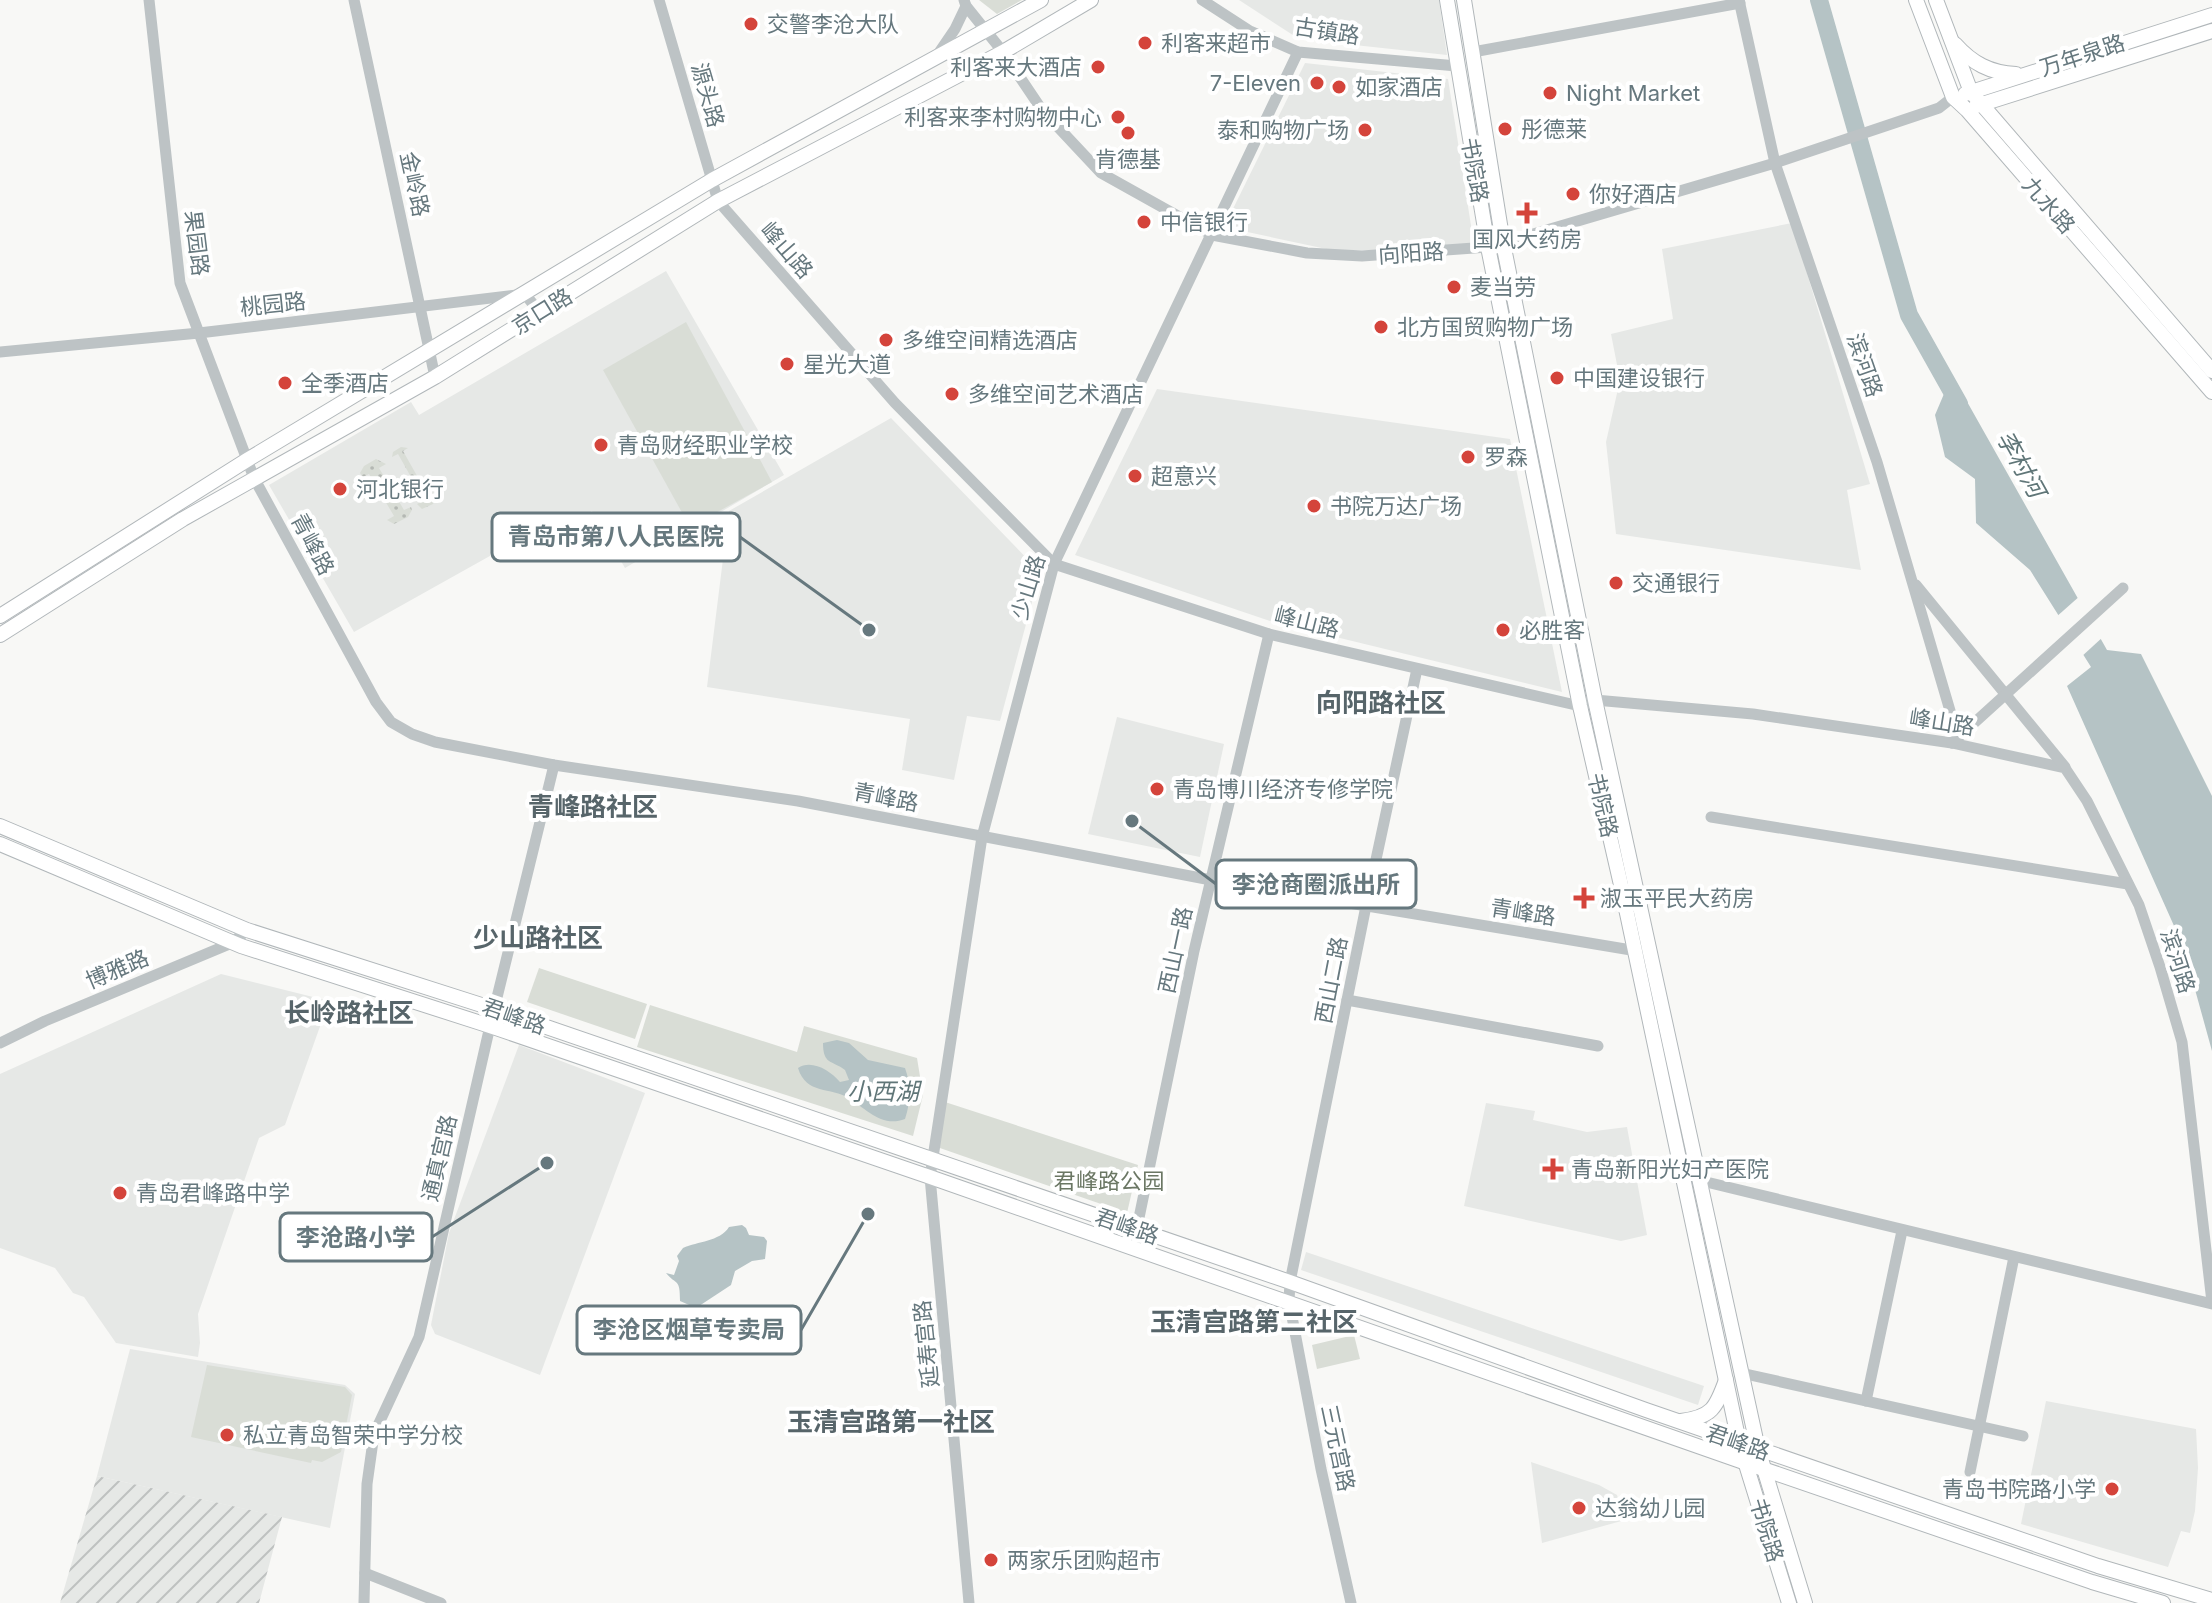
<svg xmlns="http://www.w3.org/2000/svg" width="2212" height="1603" viewBox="0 0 2212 1603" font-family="Inter,'Noto Sans SC',sans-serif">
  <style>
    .built { fill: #e6e8e6 }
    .industrial { fill: url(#industrial-furrows) }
    .grass { fill: url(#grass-dots) }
    .park { fill: #d9ddd6 }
    .water { fill: #b5c3c5 }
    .pier { fill: #f8f8f6 }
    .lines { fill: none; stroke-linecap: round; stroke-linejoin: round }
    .river { stroke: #b5c3c5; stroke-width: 18 }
    .major-casing { stroke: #b1b7ba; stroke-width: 16 }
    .minor { stroke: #bdc3c5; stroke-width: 11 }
    .major { stroke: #fff; stroke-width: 14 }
    .poi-dot { fill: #d4443b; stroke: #fff; stroke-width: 3 }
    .labels { text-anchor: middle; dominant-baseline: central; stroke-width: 8; stroke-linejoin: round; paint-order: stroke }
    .poi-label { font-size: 22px; fill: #66787e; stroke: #fff; text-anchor: start }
    .street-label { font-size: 22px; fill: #66787e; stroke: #fff }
    .park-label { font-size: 22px; fill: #6b7764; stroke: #fff }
    .water-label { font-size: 24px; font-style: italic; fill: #607678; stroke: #fff }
    .quarter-label { font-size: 26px; font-weight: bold; fill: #57656a; stroke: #fff }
    .leader { fill: none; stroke: #66787e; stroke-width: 3 }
    .callout-dot { fill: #66787e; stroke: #fff; stroke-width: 3 }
    .callout { fill: #fff; stroke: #66787e; stroke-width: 3 }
    .callout-label { font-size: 24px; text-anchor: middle; font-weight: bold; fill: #66787e }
  </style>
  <defs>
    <pattern id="industrial-furrows" width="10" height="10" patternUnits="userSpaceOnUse" patternTransform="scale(2)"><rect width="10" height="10" fill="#e6e8e6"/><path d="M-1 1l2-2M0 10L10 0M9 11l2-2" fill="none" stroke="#bec1c0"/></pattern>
    <pattern id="grass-dots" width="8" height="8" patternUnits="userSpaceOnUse" patternTransform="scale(2)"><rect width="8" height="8" fill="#d9ddd6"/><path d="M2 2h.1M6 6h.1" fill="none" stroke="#b4b8b3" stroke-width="1.8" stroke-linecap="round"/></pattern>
  </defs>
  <rect width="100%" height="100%" fill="#f8f8f6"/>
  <g class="built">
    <polygon points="1239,0 1439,0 1447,55 1299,39"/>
    <polygon points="1305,63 1448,79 1475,251 1331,250 1224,227"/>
    <polygon points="1792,223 1870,484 1847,490 1861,570 1616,534 1606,442 1620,380 1611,334 1673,319 1662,249"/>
    <polygon points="666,271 784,475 625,568 592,511 504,562 497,552 354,632 269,485 411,402 419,415"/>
    <polygon points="1157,389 1510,439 1562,692 1270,621 1075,555"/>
    <polygon points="891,418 1040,572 1000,721 967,716 954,780 902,770 910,719 707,687 729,511"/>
    <polygon points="1117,717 1224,744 1200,857 1088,834"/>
    <polygon points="221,974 329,1001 285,1125 259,1138 198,1314 200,1343 198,1357 116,1343 84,1297 73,1293 55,1268 0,1248 0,1074"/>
    <polygon points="519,1045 645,1093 540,1375 435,1334 431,1325 449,1233"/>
    <polygon points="1486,1103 1535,1111 1533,1120 1587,1132 1627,1127 1647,1235 1621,1241 1464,1206"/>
    <polygon points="1306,1252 1704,1386 1698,1405 1301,1270"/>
    <polygon points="130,1349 345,1385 355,1394 330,1528 97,1476"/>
    <polygon points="2046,1401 2196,1429 2198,1468 2195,1511 2190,1533 2181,1531 2168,1567 2021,1524"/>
    <polygon points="1531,1462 1599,1485 1617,1495 1625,1520 1542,1543"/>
  </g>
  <polygon class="industrial" points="97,1476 282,1517 259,1603 60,1603"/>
  <g class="grass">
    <polygon points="401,447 408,448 403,451 429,497 435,494 437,497 433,504 422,509 417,504 424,500 398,454 392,457 393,452"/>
    <polygon points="376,459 386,464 379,468 404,510 411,507 412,510 408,517 394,524 387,520 394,516 369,474 363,477 360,473 364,466"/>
  </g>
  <g class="park">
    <polygon points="979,0 1022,0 997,14"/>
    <polygon points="686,322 772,482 690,527 603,370"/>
    <polygon points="539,968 647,1004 635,1039 527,1002"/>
    <polygon points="650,1005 797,1052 804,1026 917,1058 923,1095 913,1136 637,1047"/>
    <polygon points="945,1102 1138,1165 1127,1213 937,1147"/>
    <polygon points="1354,1335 1360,1359 1317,1369 1312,1345"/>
    <polygon points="207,1365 345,1387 352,1395 341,1452 322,1462 312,1460 311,1463 191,1437"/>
  </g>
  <g class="water">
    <polygon points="1952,375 2107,650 2141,654 2212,796 2212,1051 2183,946 2067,686 2091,667 2030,570 1976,523 1975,479 1945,457 1935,415"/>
    <path d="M837,1040L849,1043L868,1060L905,1068C911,1085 911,1101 905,1119C882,1128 866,1109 849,1098C831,1087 806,1095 798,1068C811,1059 830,1070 840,1082L849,1080L845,1070C832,1060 823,1065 823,1043Z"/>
    <path d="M742,1225L746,1228L749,1235L764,1237L767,1241L765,1259L752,1261L735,1271L731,1285L696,1308L680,1301C680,1278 677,1286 666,1273L674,1275L679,1261L677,1256L683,1248C698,1241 719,1242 729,1227Z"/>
  </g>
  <polygon class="pier" points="2081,595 2104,636 2080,658 2055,618"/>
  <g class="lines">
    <polyline class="river" points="1819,0 1909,315 1959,404"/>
    <defs>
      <g id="major">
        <polyline points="1447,0 1488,247 1580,706 1621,885 1739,1442 1789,1603"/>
        <polyline points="1464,0 1503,243 1595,700 1758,1449 1805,1603"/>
        <polyline points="1916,0 1953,97 1967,110 2212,392"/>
        <polyline points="1936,0 1971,92 2212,371"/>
        <path d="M1955,44C1972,63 1990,73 2016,74"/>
        <polyline points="1965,94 2212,15"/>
        <polyline points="1976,106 2212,31"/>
        <polyline points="0,616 247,460 712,180 1041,0"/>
        <polyline points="0,635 183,519 435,377 718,201 1003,52 1091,0"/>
        <polyline points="0,826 247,930 494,1009 1290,1282 1646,1410 2098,1566 2212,1600"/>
        <polyline points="0,844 241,946 490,1026 930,1177 1766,1470 2092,1582 2163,1603"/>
        <path d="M1681,1421C1712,1417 1716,1408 1726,1380"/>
      </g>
    </defs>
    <use href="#major" class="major-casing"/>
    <g class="minor">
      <polyline points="149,0 180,283 254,478 376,702 391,722 412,734 435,742 554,765 798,801 1211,880 1643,952"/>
      <polyline points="354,0 435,377"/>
      <polyline points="659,0 718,201 895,403 1054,564 1269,634 1580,706 1595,700 1753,714 1952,743 2065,768 2087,801 2139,905 2160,967 2182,1042 2212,1302"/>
      <polyline points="964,0 966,6 1003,52 1042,110 1101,173 1212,235 1307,253 1362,256 1488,247"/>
      <polyline points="1202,0 1250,31 1298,52 1457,66"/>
      <polyline points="1739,0 1775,163 1877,462 1951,714 1952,743"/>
      <polyline points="1473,52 1740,3"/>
      <polyline points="938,54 955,29 966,6"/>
      <polyline points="1503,243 1775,163 1939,108 1953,97"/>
      <polyline points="0,352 199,333 525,294 540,313"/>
      <polyline points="1916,585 2065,767"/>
      <polyline points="1952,743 2123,588"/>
      <polyline points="1711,817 2128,884"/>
      <polyline points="1347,1000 1598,1046"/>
      <polyline points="0,1043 45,1021 232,943 247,930"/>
      <polyline points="1698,1180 2212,1304"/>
      <polyline points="1133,1247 1194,951 1269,634"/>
      <polyline points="1741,1373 2023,1436"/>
      <polyline points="1866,1401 1902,1231"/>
      <polyline points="1970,1472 2014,1257"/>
      <polyline points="365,1573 441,1603"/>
      <polyline points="364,1603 367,1484 374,1434 419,1337 490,1026 554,765"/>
      <polyline points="969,1603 930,1177 982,837 1054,564 1298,52"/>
      <polyline points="1351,1603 1321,1469 1289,1301 1290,1282 1366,906 1417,669"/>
    </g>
    <use href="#major" class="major"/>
  </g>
  <g class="poi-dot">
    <circle cx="751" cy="24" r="8"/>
    <circle cx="1145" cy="43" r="8"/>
    <circle cx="1098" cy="67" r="8"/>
    <circle cx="1317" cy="83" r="8"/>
    <circle cx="1339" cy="87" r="8"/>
    <circle cx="1550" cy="93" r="8"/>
    <circle cx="1118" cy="117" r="8"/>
    <circle cx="1505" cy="129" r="8"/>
    <circle cx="1365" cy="130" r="8"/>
    <circle cx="1128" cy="133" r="8"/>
    <circle cx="1573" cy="194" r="8"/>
    <path d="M1523 201h8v8h8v8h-8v8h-8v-8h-8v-8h8z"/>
    <circle cx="1144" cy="222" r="8"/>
    <circle cx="1454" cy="287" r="8"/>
    <circle cx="1381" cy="327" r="8"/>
    <circle cx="886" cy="340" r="8"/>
    <circle cx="787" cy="364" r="8"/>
    <circle cx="1557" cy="378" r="8"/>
    <circle cx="285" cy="383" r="8"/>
    <circle cx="952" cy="394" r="8"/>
    <circle cx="601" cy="445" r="8"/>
    <circle cx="1468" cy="457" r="8"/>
    <circle cx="1135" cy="476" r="8"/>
    <circle cx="340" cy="489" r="8"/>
    <circle cx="1314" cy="506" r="8"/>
    <circle cx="1616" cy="583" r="8"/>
    <circle cx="1503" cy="630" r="8"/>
    <circle cx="1157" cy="789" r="8"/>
    <path d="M1580 886h8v8h8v8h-8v8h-8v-8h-8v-8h8z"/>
    <path d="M1549 1157h8v8h8v8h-8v8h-8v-8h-8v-8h8z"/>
    <circle cx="120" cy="1193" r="8"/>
    <circle cx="227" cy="1435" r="8"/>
    <circle cx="2112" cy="1489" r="8"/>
    <circle cx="1579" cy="1508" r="8"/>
    <circle cx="991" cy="1560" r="8"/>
  </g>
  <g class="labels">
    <g class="poi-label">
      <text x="767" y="24">交警李沧大队</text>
      <text x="1161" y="43">利客来超市</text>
      <text x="1082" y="67" text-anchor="end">利客来大酒店</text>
      <text x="1301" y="83" text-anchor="end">7-Eleven</text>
      <text x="1355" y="87">如家酒店</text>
      <text x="1566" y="93">Night Market</text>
      <text x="1102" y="117" text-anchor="end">利客来李村购物中心</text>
      <text x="1521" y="129">彤德莱</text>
      <text x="1349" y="130" text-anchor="end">泰和购物广场</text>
      <text x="1128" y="159" text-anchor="middle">肯德基</text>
      <text x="1589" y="194">你好酒店</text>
      <text x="1160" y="222">中信银行</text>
      <text x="1527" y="239" text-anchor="middle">国风大药房</text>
      <text x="1470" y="287">麦当劳</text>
      <text x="1397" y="327">北方国贸购物广场</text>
      <text x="902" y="340">多维空间精选酒店</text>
      <text x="803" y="364">星光大道</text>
      <text x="1573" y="378">中国建设银行</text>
      <text x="301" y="383">全季酒店</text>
      <text x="968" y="394">多维空间艺术酒店</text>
      <text x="617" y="445">青岛财经职业学校</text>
      <text x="1484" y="457">罗森</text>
      <text x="1151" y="476">超意兴</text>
      <text x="356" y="489">河北银行</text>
      <text x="1330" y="506">书院万达广场</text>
      <text x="1632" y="583">交通银行</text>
      <text x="1519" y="630">必胜客</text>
      <text x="1173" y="789">青岛博川经济专修学院</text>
      <text x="1600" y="898">淑玉平民大药房</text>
      <text x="1571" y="1169">青岛新阳光妇产医院</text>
      <text x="136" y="1193">青岛君峰路中学</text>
      <text x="243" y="1435">私立青岛智荣中学分校</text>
      <text x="2096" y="1489" text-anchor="end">青岛书院路小学</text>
      <text x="1595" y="1508">达翁幼儿园</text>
      <text x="1007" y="1560">两家乐团购超市</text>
    </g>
    <g class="street-label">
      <text transform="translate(1327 31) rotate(9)">古镇路</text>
      <text transform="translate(2082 55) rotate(-18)">万年泉路</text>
      <text transform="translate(708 95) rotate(74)">源头路</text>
      <text transform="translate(1475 170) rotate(80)">书院路</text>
      <text transform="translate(415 184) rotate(78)">金岭路</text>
      <text transform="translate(2049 205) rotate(49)">九水路</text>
      <text transform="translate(197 243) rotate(83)">果园路</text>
      <text transform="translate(787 250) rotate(49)">峰山路</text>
      <text transform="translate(1411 253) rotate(-4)">向阳路</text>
      <text transform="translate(273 304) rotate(-6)">桃园路</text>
      <text transform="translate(542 311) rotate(-32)">京口路</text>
      <text transform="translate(1865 365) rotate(71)">滨河路</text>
      <text transform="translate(313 544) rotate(62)">青峰路</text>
      <text transform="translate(1028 587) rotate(-73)">少山路</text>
      <text transform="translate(1307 622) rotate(14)">峰山路</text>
      <text transform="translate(1942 722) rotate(9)">峰山路</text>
      <text transform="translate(886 797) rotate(11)">青峰路</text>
      <text transform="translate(1603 805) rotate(77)">书院路</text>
      <text transform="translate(1523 912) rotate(9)">青峰路</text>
      <text transform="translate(1175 950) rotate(-78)">西山一路</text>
      <text transform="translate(2178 961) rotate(72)">滨河路</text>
      <text transform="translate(117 969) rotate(-23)">博雅路</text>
      <text transform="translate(1331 980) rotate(-79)">西山二路</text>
      <text transform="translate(514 1016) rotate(19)">君峰路</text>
      <text transform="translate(439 1158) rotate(-77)">通真宫路</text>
      <text transform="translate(1127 1226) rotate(19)">君峰路</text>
      <text transform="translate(926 1344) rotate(-96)">延寿宫路</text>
      <text transform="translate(1738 1442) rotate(19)">君峰路</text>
      <text transform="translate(1338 1448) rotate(78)">三元宫路</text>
      <text transform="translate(1767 1530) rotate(73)">书院路</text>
    </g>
    <g class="park-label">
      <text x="1109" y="1181">君峰路公园</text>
    </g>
    <g class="water-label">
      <text transform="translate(2021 464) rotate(61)">李村河</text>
      <text x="883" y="1091">小西湖</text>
    </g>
    <g class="quarter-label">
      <text x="1381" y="702">向阳路社区</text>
      <text x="593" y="806">青峰路社区</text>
      <text x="538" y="937">少山路社区</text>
      <text x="349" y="1012">长岭路社区</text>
      <text x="1254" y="1321">玉清宫路第二社区</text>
      <text x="891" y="1421">玉清宫路第一社区</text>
    </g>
  </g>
  <path class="leader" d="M869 630L740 537M1132 821L1216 884M547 1163L432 1237M868 1214L801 1330"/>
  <g class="callout-dot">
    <circle cx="869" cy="630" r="8"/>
    <circle cx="1132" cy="821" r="8"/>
    <circle cx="547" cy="1163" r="8"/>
    <circle cx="868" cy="1214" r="8"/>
  </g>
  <g class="callout">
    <rect x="492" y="513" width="248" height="48" rx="8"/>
    <rect x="1216" y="860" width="200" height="48" rx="8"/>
    <rect x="280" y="1213" width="152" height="48" rx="8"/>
    <rect x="577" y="1306" width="224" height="48" rx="8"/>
  </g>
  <g class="callout-label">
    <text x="616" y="545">青岛市第八人民医院</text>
    <text x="1316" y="893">李沧商圈派出所</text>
    <text x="356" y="1246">李沧路小学</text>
    <text x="689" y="1338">李沧区烟草专卖局</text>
  </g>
</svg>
